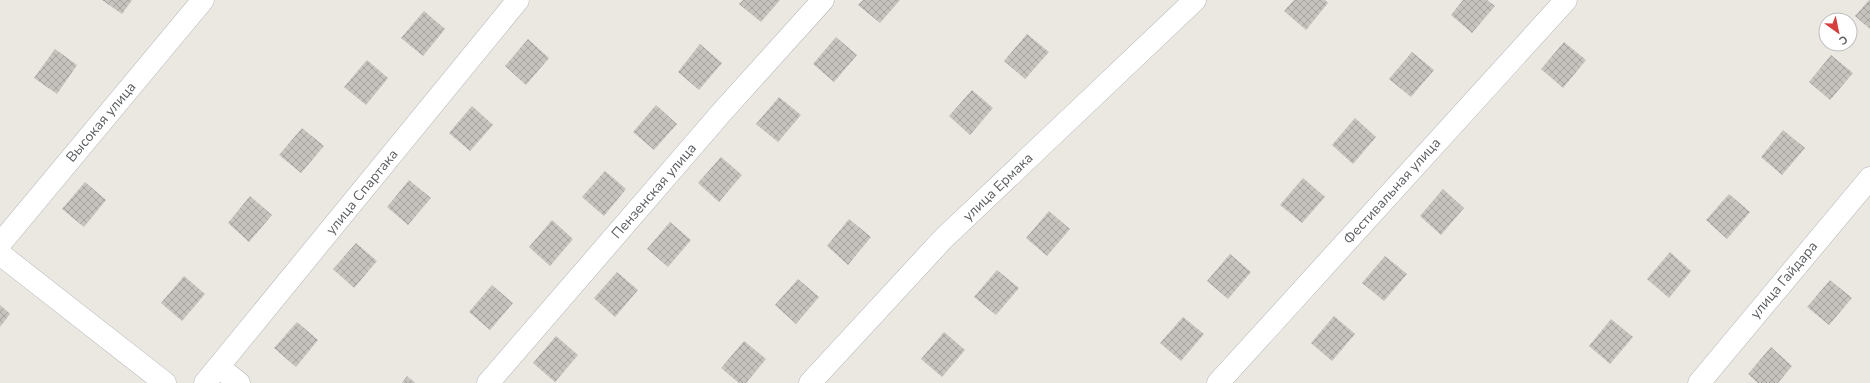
<svg xmlns="http://www.w3.org/2000/svg" width="1870" height="383" viewBox="0 0 1870 383" font-family="'Nunito Sans',sans-serif">
  <style>
    .building { fill: url(#building-cross-hatch) }
    .lines { fill: none; stroke-linecap: round; stroke-linejoin: round }
    .street-casing { stroke: #b2b4b7; stroke-width: 23 }
    .street { stroke: #fff; stroke-width: 22 }
    .labels { text-anchor: middle; dominant-baseline: central; stroke-width: 3; stroke-linejoin: round; paint-order: stroke }
    .street-label { font-size: 14px; fill: #5a5d60; stroke: #fff }
  </style>
  <defs>
    <pattern id="building-cross-hatch" width="8" height="8" patternUnits="userSpaceOnUse"><rect width="8" height="8" fill="#c6c3be"/><path d="M0 0l8 8M0 8l8-8" fill="none" stroke="#a4a29e"/></pattern>
  </defs>
  <rect width="100%" height="100%" fill="#ebe8e1"/>
  <g class="building">
    <polygon points="102,0 132,0 122,14"/>
    <polygon points="743,0 780,0 761,22 739,4"/>
    <polygon points="863,0 900,0 880,23 858,5"/>
    <polygon points="1294,0 1325,0 1328,3 1306,30 1284,11"/>
    <polygon points="1463,0 1487,0 1495,6 1472,33 1451,15"/>
    <polygon points="1869,0 1870,0 1870,29 1855,16"/>
    <polygon points="424,11 445,29 423,56 401,38"/>
    <polygon points="1027,34 1049,52 1025,79 1004,61"/>
    <polygon points="836,37 857,55 834,82 813,64"/>
    <polygon points="528,39 549,58 526,85 505,66"/>
    <polygon points="1564,42 1586,60 1563,88 1541,69"/>
    <polygon points="700,44 722,63 699,90 678,72"/>
    <polygon points="55,49 77,65 57,94 34,78"/>
    <polygon points="1412,52 1434,70 1411,97 1389,79"/>
    <polygon points="1831,55 1853,73 1830,100 1809,82"/>
    <polygon points="367,60 388,78 366,105 344,87"/>
    <polygon points="972,90 993,108 970,135 949,116"/>
    <polygon points="779,97 801,115 778,142 756,124"/>
    <polygon points="656,105 677,124 654,150 633,132"/>
    <polygon points="472,106 493,125 470,151 449,133"/>
    <polygon points="1355,118 1376,137 1353,164 1332,145"/>
    <polygon points="302,128 324,146 301,173 279,155"/>
    <polygon points="1783,130 1805,148 1782,175 1761,157"/>
    <polygon points="721,157 742,175 719,202 698,183"/>
    <polygon points="605,171 626,189 604,216 582,197"/>
    <polygon points="1303,178 1325,197 1302,223 1280,205"/>
    <polygon points="409,180 431,198 408,225 387,207"/>
    <polygon points="85,182 106,200 84,227 62,209"/>
    <polygon points="1443,189 1464,208 1441,235 1420,216"/>
    <polygon points="1729,194 1750,212 1727,239 1706,220"/>
    <polygon points="250,196 272,215 249,242 228,223"/>
    <polygon points="1049,211 1070,229 1047,256 1026,238"/>
    <polygon points="849,219 871,237 848,265 827,246"/>
    <polygon points="552,220 573,239 550,266 529,247"/>
    <polygon points="670,222 691,240 668,267 647,249"/>
    <polygon points="356,243 377,261 354,288 333,269"/>
    <polygon points="1670,252 1691,271 1669,298 1647,279"/>
    <polygon points="1230,254 1251,272 1228,299 1207,281"/>
    <polygon points="1385,256 1407,274 1384,301 1362,283"/>
    <polygon points="997,270 1019,288 996,315 974,297"/>
    <polygon points="617,272 638,290 615,317 594,298"/>
    <polygon points="184,276 205,294 182,321 161,303"/>
    <polygon points="798,279 819,297 796,324 775,305"/>
    <polygon points="1830,280 1852,298 1829,325 1807,307"/>
    <polygon points="492,285 513,303 490,330 469,312"/>
    <polygon points="0,305 10,314 0,327"/>
    <polygon points="1334,316 1355,334 1332,361 1311,343"/>
    <polygon points="1183,317 1204,334 1181,361 1160,343"/>
    <polygon points="1611,319 1633,337 1610,364 1589,346"/>
    <polygon points="297,322 318,340 296,367 274,348"/>
    <polygon points="944,332 965,350 942,377 921,359"/>
    <polygon points="556,336 578,355 555,382 533,363"/>
    <polygon points="744,341 766,359 746,383 739,383 721,368"/>
    <polygon points="1771,347 1792,366 1778,383 1758,383 1748,374"/>
    <polygon points="407,376 415,383 402,383"/>
  </g>
  <g class="lines">
    <defs>
      <g id="street">
        <polyline points="0,244 203,0"/>
        <polyline points="0,254 165,383"/>
        <polyline points="219,367 239,383"/>
        <polyline points="205,383 518,0"/>
        <polyline points="488,383 722,112 823,0"/>
        <polyline points="810,383 943,239 1195,0"/>
        <polyline points="1218,383 1566,0"/>
        <polyline points="1699,383 1870,178"/>
      </g>
    </defs>
    <use href="#street" class="street-casing"/>
    <use href="#street" class="street"/>
  </g>
  <g class="labels">
    <g class="street-label">
      <text transform="translate(101 122) rotate(-50)">Высокая улица</text>
      <text transform="translate(998 187) rotate(-44)">улица Ермака</text>
      <text transform="translate(654 191) rotate(-49)">Пензенская улица</text>
      <text transform="translate(1392 191) rotate(-48)">Фестивальная улица</text>
      <text transform="translate(362 192) rotate(-51)">улица Спартака</text>
      <text transform="translate(1784 280) rotate(-50)">улица Гайдара</text>
    </g>
  </g>
  <g transform="translate(1838 32) rotate(147)"><circle r="19" fill="#ffffff" stroke="#bdbebf"/>
  <path d="M0-3L7 15L0 10L-7 15Z" fill="#d63e3d"/>
  <text y="-6" font-size="11" font-weight="bold" text-anchor="middle" fill="#5a5d60">С</text>
  </g>
</svg>
